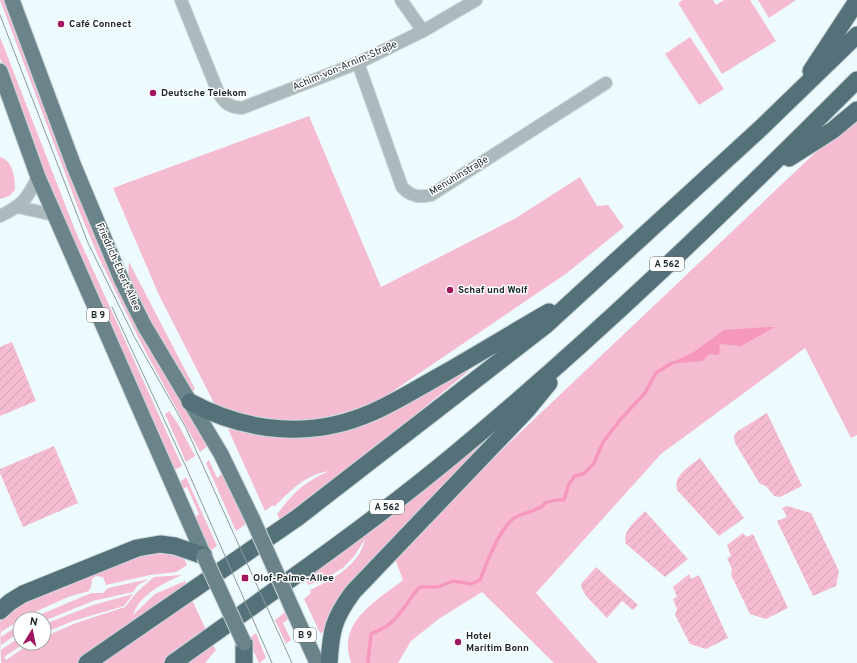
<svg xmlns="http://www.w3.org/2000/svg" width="857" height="663" viewBox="0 0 857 663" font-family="Overpass,sans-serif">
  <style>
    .grass { fill: #f5bbd1 }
    .garden { fill: url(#garden-furrows) }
    .water { fill: #f698bd }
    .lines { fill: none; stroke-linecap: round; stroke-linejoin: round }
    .stream { stroke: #f698bd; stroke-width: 3.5 }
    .minor-casing { stroke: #c8d5d8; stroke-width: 14 }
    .major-casing { stroke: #c8d5d8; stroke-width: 17 }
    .highway-casing { stroke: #c8d5d8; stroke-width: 19 }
    .minor { stroke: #acb9bd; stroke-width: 12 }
    .major { stroke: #6b848b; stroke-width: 15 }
    .highway { stroke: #547179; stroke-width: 17 }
    .tram { stroke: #8e9a9e; stroke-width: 1 }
    .major-bridge-casing { stroke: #c8d5d8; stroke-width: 17; stroke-linecap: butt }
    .major-bridge { stroke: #6b848b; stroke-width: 15 }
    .poi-dot { fill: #a01560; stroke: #fff; stroke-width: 1.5 }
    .labels { text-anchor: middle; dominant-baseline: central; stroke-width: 3; stroke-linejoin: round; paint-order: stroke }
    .shield { fill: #fff; stroke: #60686b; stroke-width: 1 }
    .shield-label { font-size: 9px; font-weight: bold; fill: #1c282c }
    .poi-label { font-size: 10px; font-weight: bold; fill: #1c282c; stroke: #fff; text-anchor: start }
    .street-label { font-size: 10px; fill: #1c282c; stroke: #fff }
  </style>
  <defs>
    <pattern id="garden-furrows" width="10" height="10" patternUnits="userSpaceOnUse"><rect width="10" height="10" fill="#f5bbd1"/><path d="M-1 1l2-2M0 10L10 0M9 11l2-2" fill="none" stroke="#d1a1b4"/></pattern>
  </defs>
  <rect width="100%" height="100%" fill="#eefbfe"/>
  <g class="grass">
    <polygon points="0,0 5,0 49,114 209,445 200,452 143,347 99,258 80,213"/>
    <polygon points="683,0 713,0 716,5 724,0 750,0 776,41 722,74 678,3"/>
    <polygon points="758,0 796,0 769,18"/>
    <polygon points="0,37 75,230 182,466 174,470 97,302 23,122 0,58"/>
    <polygon points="690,37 724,89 699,105 665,54"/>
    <polygon points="309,116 381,287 516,218 580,177 597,206 608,205 624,227 567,273 374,404 327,417 287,423 251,418 217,409 159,295 113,188"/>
    <path d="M857,119V435L851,438L805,348L661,454L536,593L598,663H554L482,592L440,618L411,641L398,663H351C350,658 348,653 348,648C346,616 382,597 403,580L395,559L486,465L819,149Z"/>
    <path d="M0,157C13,161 15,177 15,190L9,196L0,199Z"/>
    <polygon points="129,262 195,389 190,393 162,347 128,279"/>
    <path d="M469,366L470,370L378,445L280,520L277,514C296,490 302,484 329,471C305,475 291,490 274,507L273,505L265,511L228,429L294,436Z"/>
    <path d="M521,407L324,632L320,633L304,599L311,593L310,590C332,580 360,565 365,539L355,555L344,567L327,578L308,585L305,578Z"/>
    <polygon points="169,411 178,424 195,456 186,462 165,414"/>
    <polygon points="209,460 217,478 224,472 249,522 236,531 206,463"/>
    <polygon points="186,477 217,546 210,551 195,517 199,514 187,487 182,489 179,483"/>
    <path d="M159,552L182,554L187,565L176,572L150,575L106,585L103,577L96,576L92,579L91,587L89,591L68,597L26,616L1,632V637L20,624V632L1,645V650L20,637V643H25L4,657L6,660L31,643H44V637L76,623L125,607L137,592L154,577L182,575C164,583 140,594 133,615L155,594L185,581L187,587L77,663H1L0,622L5,615L26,600L131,558Z"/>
    <polygon points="149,579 138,585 133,592 93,601 44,621 44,619 30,619 84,596 92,593 103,593 108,588"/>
    <polygon points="133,594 124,606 73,621 44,633 44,625 50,622 93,605"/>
    <polygon points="192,600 207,632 163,663 102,663"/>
    <polygon points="287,611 290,618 283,623 291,640 286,644 275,620"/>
    <polygon points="256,633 266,658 259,663 248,639"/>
    <polygon points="213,645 216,650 205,663 187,663"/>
  </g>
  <g class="garden">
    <polygon points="12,342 36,401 0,416 0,347"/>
    <polygon points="767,413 802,486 780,497 774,496 766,486 760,484 735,443 734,436 738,431"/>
    <polygon points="54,446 78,503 23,527 0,473 0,469"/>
    <path d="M700,458L744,518L719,536L677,490C673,475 689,467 700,458Z"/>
    <polygon points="787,506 811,513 839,571 836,586 813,596 777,521 787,517 782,508"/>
    <path d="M645,511L688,559L665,577L626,544C622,530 636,521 645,511Z"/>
    <polygon points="743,533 746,537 753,534 788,608 766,619 750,614 731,575 732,569 727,558 731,556 727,545"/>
    <path d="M596,567L638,605L633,610L622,601L607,618C599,608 582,596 581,584Z"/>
    <polygon points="689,574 691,579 699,575 728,638 706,649 690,644 675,615 677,609 673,599 677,597 673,587"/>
  </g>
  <polygon class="water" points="768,327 775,327 741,346 720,344 719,355 709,354 703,361 669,364 695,351 724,330"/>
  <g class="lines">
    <path class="stream" d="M368,663L371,634C377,631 383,629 388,625C401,616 408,599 420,587H438L453,581L471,584L480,580C486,564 501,523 518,516C525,513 534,511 541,507C543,507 544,504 545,503C550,501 559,499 564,500L569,484L575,476L585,473L594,463L603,442L620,420L645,393L656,373L672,363"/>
    <defs>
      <g id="minor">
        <path d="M181,0L218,92C224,103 229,107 242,108L358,63L423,31L476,0"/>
        <polyline points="401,0 423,31"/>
        <path d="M358,63L402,187C410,196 419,198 431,195L606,83"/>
        <polyline points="18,207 54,215"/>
        <path d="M0,216C23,205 27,199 38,177"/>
      </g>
      <g id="major">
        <polyline points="12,0 74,166 122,281 144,325 221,454 253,520"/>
        <polyline points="0,71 38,177 204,556"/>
        <polyline points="292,608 317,663"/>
      </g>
      <g id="highway">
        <polyline points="811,71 857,1"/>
        <polyline points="789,158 833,130 857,110"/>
        <path d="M190,402C248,433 312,439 373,412C398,401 421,386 445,373C480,353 514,332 549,312"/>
        <polyline points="0,611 10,602 23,594 137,548 160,544 175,546 204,556"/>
        <polyline points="244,643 244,663"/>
        <polyline points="87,663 297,518 546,325 761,128 857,35"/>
        <path d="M173,663C269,594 366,528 456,453C597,336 728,209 857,80"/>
        <path d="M329,663C331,631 333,619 353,592L527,410L549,383"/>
      </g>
    </defs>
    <use href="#minor" class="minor-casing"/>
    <use href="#major" class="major-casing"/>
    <use href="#highway" class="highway-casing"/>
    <use href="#minor" class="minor"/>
    <use href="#major" class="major"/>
    <use href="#highway" class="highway"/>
    <g class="tram">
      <polyline points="0,15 88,243 135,338 186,428 292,663"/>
      <polyline points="112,307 186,467 272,663"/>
    </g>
    <defs>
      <g id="major-bridge">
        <polyline points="253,520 292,608"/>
        <polyline points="204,556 244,643"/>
      </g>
    </defs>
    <use href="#major-bridge" class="major-bridge-casing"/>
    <use href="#major-bridge" class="major-bridge"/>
  </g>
  <g class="poi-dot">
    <circle cx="61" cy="24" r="4"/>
    <circle cx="153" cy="93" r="4"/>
    <circle cx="450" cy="290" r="4"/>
    <rect x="241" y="574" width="8" height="8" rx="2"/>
    <circle cx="458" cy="642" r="4"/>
  </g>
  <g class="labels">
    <g class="shield">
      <rect x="650" y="257" width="34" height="14" rx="3"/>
      <rect x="87" y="308" width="22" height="14" rx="3"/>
      <rect x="370" y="500" width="34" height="14" rx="3"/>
      <rect x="294" y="628" width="22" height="14" rx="3"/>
    </g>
    <g class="shield-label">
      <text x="667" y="264">A 562</text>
      <text x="98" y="315">B 9</text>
      <text x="387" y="507">A 562</text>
      <text x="305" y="635">B 9</text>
    </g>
    <g class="poi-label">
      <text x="69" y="24">Café Connect</text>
      <text x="161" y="93">Deutsche Telekom</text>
      <text x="458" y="290">Schaf und Wolf</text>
      <text x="253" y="578">Olof-Palme-Allee</text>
      <text x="466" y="636">Hotel<tspan x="466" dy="12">Maritim Bonn</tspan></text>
    </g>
    <g class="street-label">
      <text transform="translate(345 66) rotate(-23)">Achim-von-Arnim-Straße</text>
      <text transform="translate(459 176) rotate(-31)">Menuhinstraße</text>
      <text transform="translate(118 267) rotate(66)">Friedrich-Ebert-Allee</text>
    </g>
  </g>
  <g transform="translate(32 631) rotate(10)"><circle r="19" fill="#ffffff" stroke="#a4a9ab"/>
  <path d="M0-3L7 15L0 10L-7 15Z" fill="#a01560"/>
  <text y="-6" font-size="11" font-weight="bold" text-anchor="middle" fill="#1c282c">N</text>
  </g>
</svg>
